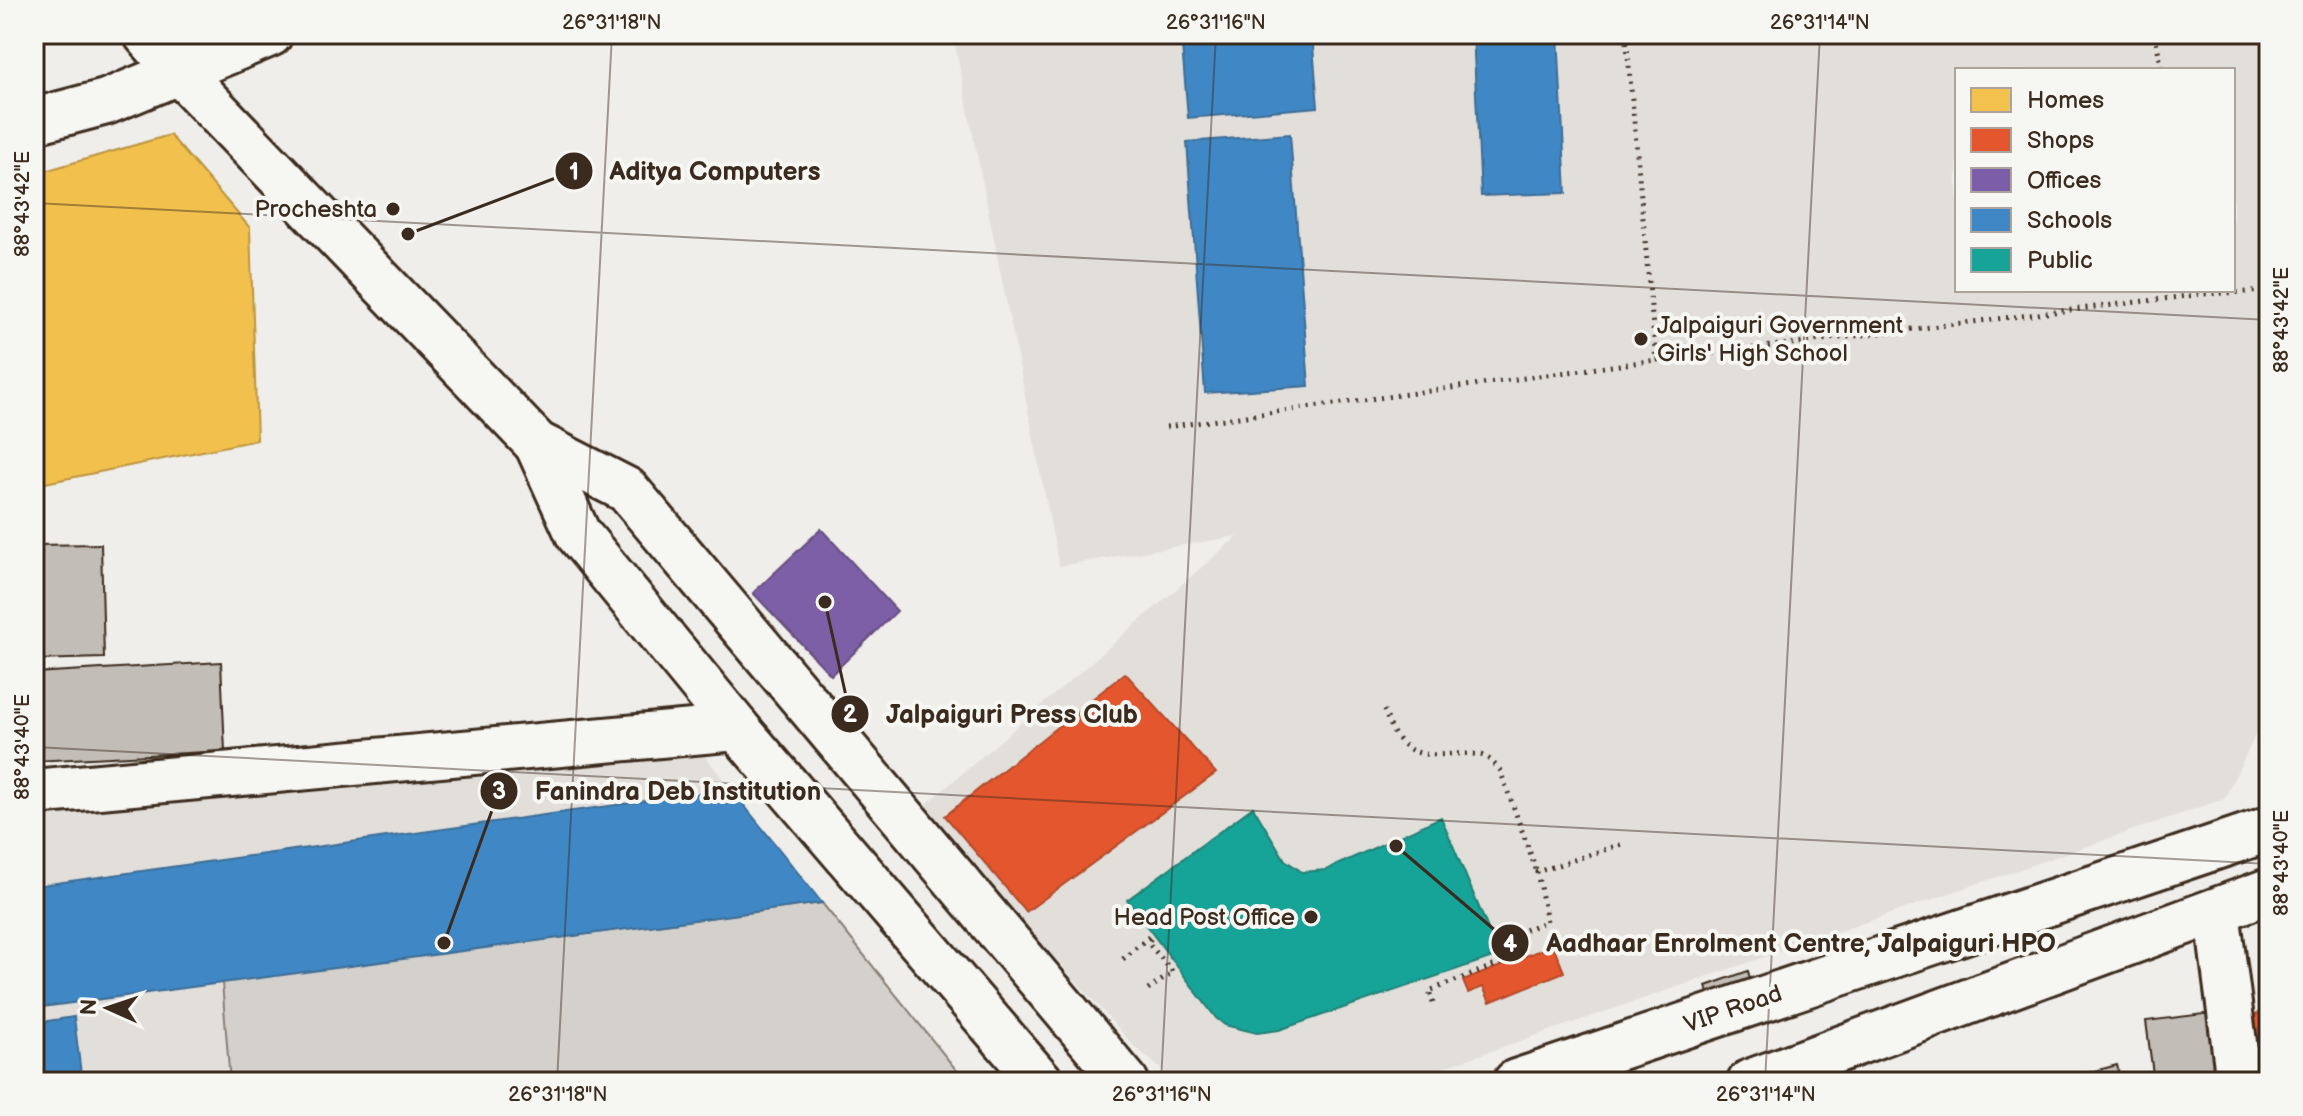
<svg xmlns="http://www.w3.org/2000/svg" width="2303" height="1116" viewBox="0 0 2303 1116" font-family="'Balsamiq Sans',sans-serif">
  <style>
    .built { fill: #e2dfdb; fill-rule: evenodd }
    .green { fill: #d4d1cc; stroke: #887e75; stroke-width: 2 }
    .homes { fill: #f2c14e; stroke: #bb9440; stroke-width: 2 }
    .shops { fill: #e4572e; stroke: #b14a29; stroke-width: 2 }
    .offices { fill: #7b5ea7; stroke: #684e7e; stroke-width: 2 }
    .schools { fill: #3f88c5; stroke: #3e6c93; stroke-width: 2 }
    .public { fill: #17a398; stroke: #227f73; stroke-width: 2 }
    .building { fill: #c2bdb7; stroke: #3b2a1e; stroke-width: 2 }
    .lines { fill: none; stroke-linecap: round; stroke-linejoin: round }
    .minor-casing { stroke: #3b2a1e; stroke-width: 50 }
    .tertiary-casing { stroke: #3b2a1e; stroke-width: 50 }
    .path { stroke: #3b2a1e; stroke-width: 5; stroke-dasharray: 2 6; stroke-linecap: butt }
    .minor { stroke: #f6f6f2; stroke-width: 44 }
    .tertiary { stroke: #f6f6f2; stroke-width: 44 }
    .ticks { fill: none; stroke: #3b2a1e; stroke-width: 2; stroke-opacity: 0.45 }
    .poi-dot { fill: #3b2a1e; stroke: #f6f6f2; stroke-width: 3 }
    .labels { text-anchor: middle; dominant-baseline: central; stroke-width: 8; stroke-linejoin: round; paint-order: stroke }
    .poi-label { font-size: 24px; fill: #3b2a1e; stroke: #f6f6f2; text-anchor: end }
    .street-label { font-size: 24px; fill: #3b2a1e; stroke: #f6f6f2 }
    .leader { fill: none; stroke: #3b2a1e; stroke-width: 3 }
    .callout-dot { fill: #3b2a1e; stroke: #f6f6f2; stroke-width: 3 }
    .mark-label { font-size: 24px; text-anchor: middle; font-weight: bold; fill: #fff }
    .callout-label { font-size: 26px; text-anchor: middle; font-weight: bold; fill: #3b2a1e; stroke: #f6f6f2; stroke-width: 8; stroke-linejoin: round; paint-order: stroke }
    .neatline { fill: none; stroke: #3b2a1e; stroke-width: 3 }
    .ticks-label { font-size: 20px; text-anchor: middle; fill: #3b2a1e }
  </style>
  <rect width="100%" height="100%" fill="#efeeea"/>
  <filter id="ink" filterUnits="userSpaceOnUse"><feTurbulence type="fractalNoise" baseFrequency=".0125" numOctaves="2"/><feDisplacementMap in="SourceGraphic" scale="16" xChannelSelector="R" yChannelSelector="G"/><feConvolveMatrix kernelMatrix="1 2 1 2 8 2 1 2 1" color-interpolation-filters="sRGB"/></filter>
  <g filter="url(#ink)">
    <g class="built">
      <path d="M953,34H2269V708L2224,799L1401,1082H1176L1135,1047L921,809L1238,536L1059,566ZM1957,70H2233V290H1957Z"/>
      <polygon points="700,750 966,1082 34,1082 34,811"/>
    </g>
    <polygon class="green" points="822,903 966,1082 230,1082 222,982"/>
    <polygon class="homes" points="170,135 250,228 257,440 40,484 34,455 34,174"/>
    <g class="shops">
      <polygon points="1125,673 1216,773 1026,912 945,816"/>
      <polygon points="1553,945 1564,972 1490,1002 1483,987 1468,993 1463,981"/>
      <polygon points="2269,1012 2269,1082 2252,1082 2244,1015"/>
    </g>
    <polygon class="offices" points="821,529 897,611 831,675 753,593"/>
    <g class="schools">
      <polygon points="1181,34 1312,34 1318,107 1188,118"/>
      <polygon points="1473,34 1558,34 1566,193 1481,196"/>
      <polygon points="1290,134 1309,386 1205,393 1187,142"/>
      <polygon points="731,789 822,903 34,1008 34,886"/>
      <polygon points="74,1017 82,1082 34,1082 34,1023"/>
    </g>
    <polygon class="public" points="1253,807 1285,860 1302,872 1326,870 1441,817 1499,955 1279,1030 1257,1033 1225,1025 1216,1018 1127,900"/>
    <g class="building">
      <polygon points="101,544 104,658 34,660 34,545"/>
      <polygon points="221,662 225,751 34,761 34,673"/>
      <polygon points="1748,971 1751,983 1709,997 1706,986"/>
      <polygon points="2220,1012 2229,1082 2154,1082 2146,1021"/>
      <polygon points="2117,1065 2121,1082 2054,1082"/>
    </g>
    <g class="lines">
      <defs>
        <g id="minor">
          <polyline points="34,121 106,102 270,34"/>
          <polyline points="34,792 737,728"/>
          <polyline points="2217,911 2239,1082"/>
        </g>
        <g id="tertiary">
          <polyline points="146,34 179,72 537,444 627,490 1126,1082"/>
          <polyline points="537,444 578,534 737,728 1041,1082"/>
          <polyline points="1516,1082 2269,829"/>
          <polyline points="1750,1082 2269,891"/>
        </g>
      </defs>
      <use href="#minor" class="minor-casing"/>
      <use href="#tertiary" class="tertiary-casing"/>
      <g class="path">
        <polyline points="1626,34 1656,360 2204,294 2269,291"/>
        <polyline points="2155,34 2162,70"/>
        <polyline points="1166,427 1656,360"/>
        <path d="M1384,710C1388,719 1391,730 1397,738C1419,766 1452,749 1480,755C1489,757 1494,764 1500,770L1537,872"/>
        <polyline points="1123,959 1150,936"/>
        <polyline points="1148,990 1173,972 1148,943 1153,934"/>
        <polyline points="1433,1003 1429,991 1511,959 1505,938 1547,921 1537,872 1625,843"/>
      </g>
      <use href="#minor" class="minor"/>
      <use href="#tertiary" class="tertiary"/>
    </g>
  </g>
  <path class="ticks" d="M34,203L2269,320M34,747L2269,864M557,1082L612,34M1161,1082L1216,34M1765,1082L1820,34"/>
  <g class="poi-dot">
    <circle cx="393" cy="209" r="8"/>
    <circle cx="1641" cy="339" r="8"/>
    <circle cx="1311" cy="917" r="8"/>
  </g>
  <g class="labels">
    <g class="poi-label">
      <text x="377" y="209">Procheshta</text>
      <text x="1657" y="325" text-anchor="start">Jalpaiguri Government<tspan x="1657" dy="28">Girls' High School</tspan></text>
      <text x="1295" y="917">Head Post Office</text>
    </g>
    <g class="street-label">
      <text transform="translate(1733 1009) rotate(-19)">VIP Road</text>
    </g>
  </g>
  <path class="leader" d="M408 234L574 171M825 602L850 714M444 943L499 791M1396 846L1510 943"/>
  <g class="callout-dot">
    <circle cx="408" cy="234" r="8"/>
    <circle cx="825" cy="602" r="8"/>
    <circle cx="444" cy="943" r="8"/>
    <circle cx="1396" cy="846" r="8"/>
    <circle cx="574" cy="171" r="20"/>
    <circle cx="850" cy="714" r="20"/>
    <circle cx="499" cy="791" r="20"/>
    <circle cx="1510" cy="943" r="20"/>
  </g>
  <g class="mark-label">
    <text x="574" y="180">1</text>
    <text x="850" y="722">2</text>
    <text x="499" y="799">3</text>
    <text x="1510" y="952">4</text>
  </g>
  <g class="callout-label">
    <text x="715" y="180">Aditya Computers</text>
    <text x="1012" y="723">Jalpaiguri Press Club</text>
    <text x="678" y="800">Fanindra Deb Institution</text>
    <text x="1801" y="952">Aadhaar Enrolment Centre, Jalpaiguri HPO</text>
  </g>
  <rect width="2303" height="1116" fill="none" stroke="#f6f6f2" stroke-width="88"/>
  <rect x="1955" y="68" width="280" height="224" fill="#f6f6f2" stroke="#aba49d" stroke-width="2"/>
  <rect x="1971" y="88" width="40" height="24" fill="#f2c14e" stroke="#aba49d" stroke-width="2"/>
  <text x="2027" y="108" font-size="24" fill="#3b2a1e">Homes</text>
  <rect x="1971" y="128" width="40" height="24" fill="#e4572e" stroke="#aba49d" stroke-width="2"/>
  <text x="2027" y="148" font-size="24" fill="#3b2a1e">Shops</text>
  <rect x="1971" y="168" width="40" height="24" fill="#7b5ea7" stroke="#aba49d" stroke-width="2"/>
  <text x="2027" y="188" font-size="24" fill="#3b2a1e">Offices</text>
  <rect x="1971" y="208" width="40" height="24" fill="#3f88c5" stroke="#aba49d" stroke-width="2"/>
  <text x="2027" y="228" font-size="24" fill="#3b2a1e">Schools</text>
  <rect x="1971" y="248" width="40" height="24" fill="#17a398" stroke="#aba49d" stroke-width="2"/>
  <text x="2027" y="268" font-size="24" fill="#3b2a1e">Public</text>
  <g transform="translate(108 1008) rotate(273)" stroke="#f6f6f2" stroke-width="6" paint-order="stroke">
  <path d="M0-6L14 30L0 20L-14 30Z" fill="#3b2a1e"/>
  <text y="-12" font-size="22" font-weight="bold" text-anchor="middle" fill="#3b2a1e">N</text>
  </g>
  <rect x="44" y="44" width="2215" height="1028" class="neatline"/>
  <g class="ticks-label">
    <text x="612" y="29">26°31'18"N</text>
    <text x="1216" y="29">26°31'16"N</text>
    <text x="1820" y="29">26°31'14"N</text>
    <text transform="translate(22 204) rotate(-90)" y="7">88°43'42"E</text>
    <text transform="translate(2281 320) rotate(-90)" y="7">88°43'42"E</text>
    <text transform="translate(22 747) rotate(-90)" y="7">88°43'40"E</text>
    <text transform="translate(2281 863) rotate(-90)" y="7">88°43'40"E</text>
    <text x="558" y="1101">26°31'18"N</text>
    <text x="1162" y="1101">26°31'16"N</text>
    <text x="1766" y="1101">26°31'14"N</text>
  </g>
</svg>
